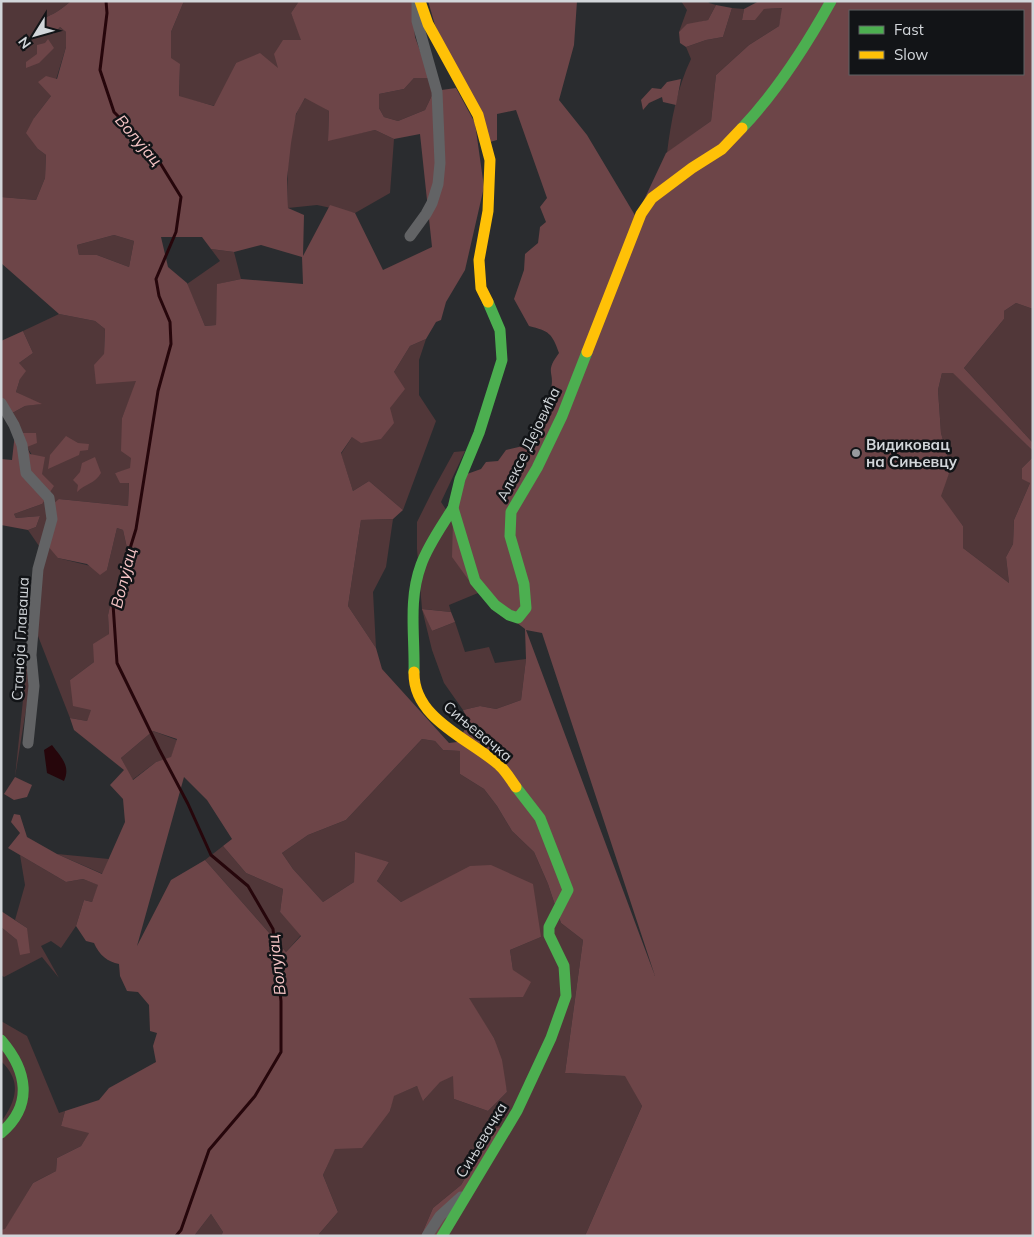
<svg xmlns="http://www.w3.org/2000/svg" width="1034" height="1237" viewBox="0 0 1034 1237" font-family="Mulish,sans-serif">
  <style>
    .green { fill: #513739 }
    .forest { fill: #6d4548; fill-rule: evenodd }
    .water { fill: #26060b }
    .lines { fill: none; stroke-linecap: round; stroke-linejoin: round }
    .stream { stroke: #26060b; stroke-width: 3 }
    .street { stroke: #626365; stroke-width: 11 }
    .fast { stroke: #4caf50; stroke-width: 11 }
    .slow { stroke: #ffc107; stroke-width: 11 }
    .poi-dot { fill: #979a9e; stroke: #121417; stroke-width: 2 }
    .labels { text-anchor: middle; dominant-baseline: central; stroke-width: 5; stroke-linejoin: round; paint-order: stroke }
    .street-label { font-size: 15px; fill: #d2d6da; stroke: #121417 }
    .poi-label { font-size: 15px; font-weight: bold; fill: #d2d6da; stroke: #121417; text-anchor: start }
    .water-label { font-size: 16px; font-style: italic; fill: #f6c5c6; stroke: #121417 }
  </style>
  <rect width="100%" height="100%" fill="#2a2c2f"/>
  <g class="green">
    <path d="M1,1H71C67,4 63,8 58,11C48,18 41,15 43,31L54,34L60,27L66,32V47L51,96L34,118L38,149L46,155L45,178L36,200L1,197Z"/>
    <polygon points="184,1 299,1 291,13 302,40 278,69 236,63 215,106 179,97 180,65 171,59 171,32"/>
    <polygon points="681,1 708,1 709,3 716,5 708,20 688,25 679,32 687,10"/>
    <path d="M732,8L744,9L742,20L764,9L783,8L779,26L749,45L716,75L711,121L667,153C671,121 677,88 691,59L686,47L706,40L723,37Z"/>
    <polygon points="414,78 430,78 434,91 425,110 398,121 384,117 379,108 379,94 404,89"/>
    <path d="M306,97L329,111L328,140L375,130L394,139L390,193L355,213L317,205L288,208C287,181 287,141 296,115C298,109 302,103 306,97Z"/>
    <polygon points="114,235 134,241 129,267 97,255 79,255 77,245"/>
    <polygon points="211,249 234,252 241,279 218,284 216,325 205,326 187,284 220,261"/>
    <polygon points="1016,303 1033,309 1033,443 964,368 1004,319 1004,311"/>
    <path d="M59,314L95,321L105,329L104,354L137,381L122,418L141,466L115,473L129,482L128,506L59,499L58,558L107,570L117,528L123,530L127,548L136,557L119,590L111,601L108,615L109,634L94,662L70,680L92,709L87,721L70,718L38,636L15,777L39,546L28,530L36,527L40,516L16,518L14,514L42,504C42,495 44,481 41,472C35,455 16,434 5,417L25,406L40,404L16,392L20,379L19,363L33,353L23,331Z"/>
    <polygon points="426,339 419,360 419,395 436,421 403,510 369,481 353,491 341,454 352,437 390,408 394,372 410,346"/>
    <polygon points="953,372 1033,451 1033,457 1022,468 1030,483 1014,520 1013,544 1006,557 1009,583 963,548 963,526 940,496 951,468 941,433 938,390 942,373"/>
    <polygon points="465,451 441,502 453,520 478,593 449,605 451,612 423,609 432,631 455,622 465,652 489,647 495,663 526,659 521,700 496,709 480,706 463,710 444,683 432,650 422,609 417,549 417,522 433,490 454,452"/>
    <polygon points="393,519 386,567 373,592 376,648 348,606 361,520"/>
    <polygon points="153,731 177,740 171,758 156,762 132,780 121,758"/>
    <polygon points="422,739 435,741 443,750 460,751 460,774 484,789 497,806 512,831 534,852 548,884 561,923 583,940 565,1073 626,1076 642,1106 585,1236 445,1236 504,1127 496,1129 461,1185 433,1208 421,1236 320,1236 319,1234 338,1212 323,1175 335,1148 390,1111 393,1096 417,1086 424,1100 440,1081 454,1075 454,1099 488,1111 507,1092 494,1038 468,998 513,970 510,950 541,937 430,888 401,902 377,881 389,862 355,853 354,882 323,902 293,869 282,853 308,835 346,820"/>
    <polygon points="223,846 246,873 283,889 280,912 301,935 286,952 205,860"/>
    <polygon points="57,854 109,859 103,874"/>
    <polygon points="20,855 66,882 83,879 99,885 92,902 84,900 76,926 61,948 51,941 41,946 59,978 42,957 4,977 1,975 1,927 17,940 27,928 15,920 25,885"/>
    <path d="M1,1021L27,1036L59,1113L65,1111L61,1126L90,1132L81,1146L57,1158L56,1171L33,1183L5,1230H1V1122C17,1100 22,1081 1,1061Z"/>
    <polygon points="211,1214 223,1232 221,1236 194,1236"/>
  </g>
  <g class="forest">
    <path d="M71,1H184L171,32V58L180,64L179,96L214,106L236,63L260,53L278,68L274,54L283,40H301L291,13L299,1H412L415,37L430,78H414L404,89L379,94V108L384,117L398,121L425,110L434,91L456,88L475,123L484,187L465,270L446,302L441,320L436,322L426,339L410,346L394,372L405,389L390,408L394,423L381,439L361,443L352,437L341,453L353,491L369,481L403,510L393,519L361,520L348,606L376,648L382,669L449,743L457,742L469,723L463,710L480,706L496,709L521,700L526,659L525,629L478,593L452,557L453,520L467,474L481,469L486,462L498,461L506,450L523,446C532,428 547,410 551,389C555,371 544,373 559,353C552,333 549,331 529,326L514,299L524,270L525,254L538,243L540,227L546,222L540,207L547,198L516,110L497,114V140L490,142L435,25L428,1H577L574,45L559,100L587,135L636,217L666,153L711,121L716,75L749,45L779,26L782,8L764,9L755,20H742L744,9L759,1H1033V309L1016,303L1004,311V319L964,368L1033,443V451L953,373H942L938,390L941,433L951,468L941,496L963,526V548L1009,583L1006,557L1013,544L1014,520L1030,483L1022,479V468L1033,457V1236H585L642,1106L625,1076L565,1073L583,940L561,923L548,884L534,852L512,831L497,806L484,789L460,774V751L443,750L435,741L422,739L346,820L308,835L282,853L293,869L323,902L354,882L355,852L389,862L377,881L401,902L470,866L491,865L533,884L541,937L510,950L513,970L531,982L523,997L469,998L494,1038L502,1060L507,1092L488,1111L454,1099L453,1076L440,1082L423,1101L417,1086L394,1096L390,1111L362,1148L335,1149L323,1175L338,1212L319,1234L320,1236H221L223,1232L211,1214L194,1236H1V1230L5,1229L33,1183L56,1171L57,1158L81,1146L89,1133L61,1126L65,1111L99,1100L109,1088L156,1062L153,1046L157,1033L150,1031L149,1005L138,992L127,991L120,976L119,964C108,962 99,955 94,943L86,941L76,926L84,900L92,902L98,885L83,879L66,882L8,848L20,833L11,822L14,814L20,815L27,837L57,854L102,874L125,822L123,799L110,785L124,770L74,730L70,718L87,721L91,710L73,706L70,680L94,662L93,644L109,634L108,615L111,601L119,590L135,557L127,548L123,530L117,528L107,570L100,575L87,564L58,558L47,545L53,504L59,499L128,506L129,483H120L115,473L130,468L131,458L121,451L122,418L136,381L96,384L94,365L104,354L105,329L95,321L59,314L1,263V197L36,200L45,178L46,155L38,149L26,133L34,118L51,96L38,82L46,76L57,79L66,47V32L60,27L54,34L43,31C41,15 48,18 58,11C63,8 67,4 71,1ZM850,11H1023V74H850ZM305,98L329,111L328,141L375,130L394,139L420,134L432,247L383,270L355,213L330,205L303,256L304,215L288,208L287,179L291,143L296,114ZM114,235L134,241L129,267L97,255H79L77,245ZM161,237H202L211,249L234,252L261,245L302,257L303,284L241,279L217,284L216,325L205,326L187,283L168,267ZM526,630L542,633L655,976ZM153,731L177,739L171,757L156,762L133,780L121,758ZM184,777L207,800L232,839L223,846L246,873L283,889L280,912L301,936L286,952L205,860L171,880L137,946Z"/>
    <polygon points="716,5 732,8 723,37 706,40 686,47 680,43 679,32 687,24 708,20"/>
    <polygon points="48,39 54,48 39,63 26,68 26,62 37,54 37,45 45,43"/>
    <polygon points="681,79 676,105 663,102 662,97 649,103 643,110 641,100 652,88 661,89 667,82"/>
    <polygon points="23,331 33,353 19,363 26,371 20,379 16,392 42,404 25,406 5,417 1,414 1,341"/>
    <polygon points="15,433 36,433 37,443 27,447 30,454 45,457 42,474 54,486 42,504 14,514 16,518 40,516 36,527 28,530 1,525 1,459 12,460"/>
    <polygon points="66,436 78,443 89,444 88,450 80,451 79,455 48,469 50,455"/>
    <path d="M95,457L101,473C95,484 86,483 77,492L78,485L73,480L80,472L82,463Z"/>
    <polygon points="422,609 451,612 455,622 432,631"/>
    <polygon points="15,777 32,785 27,797 14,800 4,794"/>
    <polygon points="1,911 27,928 30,953 20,955 17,940 1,927"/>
    <polygon points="504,1127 445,1236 421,1236 433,1208 461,1185 496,1128"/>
  </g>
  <path class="water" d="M52,745C61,757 71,766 64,781L47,773L44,750Z"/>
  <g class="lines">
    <polyline class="stream" points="106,1 107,13 100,70 114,112 154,153 181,197 176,232 156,279 159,296 170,322 171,344 158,391 136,529 113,604 117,663 159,749 188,804 211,855 248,886 273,929 281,1001 281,1052 255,1096 209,1150 181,1230 176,1236"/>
    <g class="street">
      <polyline points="410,236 426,214 432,203 438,184 440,163 437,92 417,21 417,1"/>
      <polyline points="1,403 14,425 22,445 26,473 49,498 52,519 38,569 31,655 34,686 28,743"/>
      <polyline points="427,1236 440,1216 461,1197"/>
    </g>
    <g class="fast">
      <path d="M742,128C777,91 806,46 831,1"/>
      <polyline points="488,302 500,330 502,360 479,433 460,479 453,508 475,581 495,605 509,615 518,618 526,608 524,584 510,536 511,512 537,468 562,416 587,352"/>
      <path d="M414,672C415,636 408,600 421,565C428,545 442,526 453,508"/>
      <path d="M1,1040C27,1070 34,1105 1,1133"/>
      <polyline points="442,1236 517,1111 551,1038 566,996 564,966 549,935 549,927 568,890 540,818 516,787"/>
    </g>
    <g class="slow">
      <polyline points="420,1 428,24 478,115 490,160 488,211 479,260 481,288 488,302"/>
      <polyline points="587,352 641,214 652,198 692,168 722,149 742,128"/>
      <path d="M414,672C413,719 470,739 499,765C506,771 511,780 516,787"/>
    </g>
  </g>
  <circle class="poi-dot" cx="856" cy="453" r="5"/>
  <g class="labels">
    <g class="street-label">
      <text transform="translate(528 444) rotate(-64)">Алексе Дејовића</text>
      <text transform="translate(20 639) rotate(-87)">Станоја Главаша</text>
      <text transform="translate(478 731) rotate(40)">Сињевачка</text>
      <text transform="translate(481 1140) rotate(-59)">Сињевачка</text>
    </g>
    <g class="poi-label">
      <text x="866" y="444">Видиковац<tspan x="866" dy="17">на Сињевцу</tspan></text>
    </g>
    <g class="water-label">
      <text transform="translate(139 140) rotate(49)">Волујац</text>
      <text transform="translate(123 578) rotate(-76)">Волујац</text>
      <text transform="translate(276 965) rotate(-97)">Волујац</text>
    </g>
  </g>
  <rect width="1034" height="1237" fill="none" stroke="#d2d6da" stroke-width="5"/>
  <rect x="849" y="10" width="175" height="65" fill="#121417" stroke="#5f6265"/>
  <rect x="859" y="26" width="25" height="8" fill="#4caf50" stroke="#5f6265"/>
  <text x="894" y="35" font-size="15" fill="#d2d6da">Fast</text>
  <rect x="859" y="51" width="25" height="8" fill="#ffc107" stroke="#5f6265"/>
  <text x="894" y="60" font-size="15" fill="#d2d6da">Slow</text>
  <g transform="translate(35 35) rotate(233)" stroke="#121417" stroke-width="4" paint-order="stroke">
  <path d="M0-4L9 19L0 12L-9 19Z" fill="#d2d6da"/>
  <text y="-8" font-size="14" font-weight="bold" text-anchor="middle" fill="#d2d6da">N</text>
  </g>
</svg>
